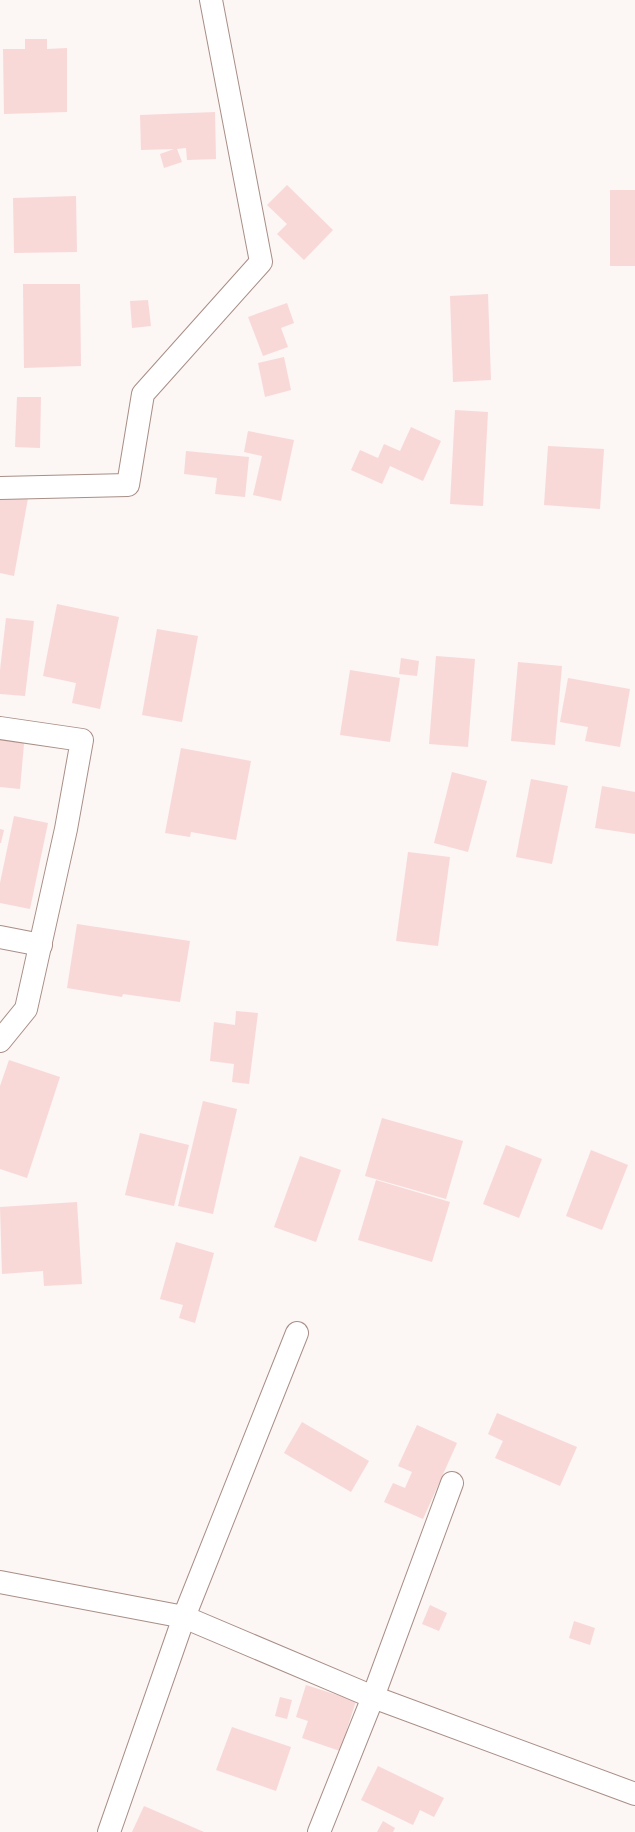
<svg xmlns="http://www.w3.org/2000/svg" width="635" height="1832" viewBox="0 0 635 1832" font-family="Signika,sans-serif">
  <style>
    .building { fill: #f8d9d8 }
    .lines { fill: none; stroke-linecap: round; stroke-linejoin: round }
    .street-casing { stroke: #a88e86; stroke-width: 24 }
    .street { stroke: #fff; stroke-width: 22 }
  </style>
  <rect width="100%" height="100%" fill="#fcf6f4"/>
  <g class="building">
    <polygon points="25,39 47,39 47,49 67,48 67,112 4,114 3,49 25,49"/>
    <polygon points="215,112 216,159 187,160 186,148 177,149 182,162 164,168 160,154 174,149 141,150 140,115"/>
    <polygon points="287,185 333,230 304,260 277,234 287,224 267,205"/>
    <rect x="610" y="190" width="25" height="76"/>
    <polygon points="76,196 77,252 14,253 13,198"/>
    <polygon points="23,284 80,284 81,366 24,368"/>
    <polygon points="488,294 491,380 453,382 450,296"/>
    <polygon points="148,300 151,326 132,328 130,301"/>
    <polygon points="287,303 294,323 281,328 288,347 263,356 248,317"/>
    <polygon points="284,357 291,390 265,397 258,363"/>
    <polygon points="17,397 41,397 40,448 15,447"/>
    <polygon points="455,410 488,412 483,506 450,504"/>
    <polygon points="411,427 441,441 423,481 390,466 382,484 351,470 360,450 378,458 384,444 400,451"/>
    <polygon points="248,431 294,440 281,501 253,495 262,456 244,452"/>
    <polygon points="548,446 604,449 600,509 544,505"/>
    <polygon points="186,451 249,457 245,497 215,494 217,478 184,474"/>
    <polygon points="0,482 30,487 14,576 0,573"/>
    <polygon points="57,604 119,617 100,709 72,703 76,683 43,676"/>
    <polygon points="6,618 34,621 25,696 0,694 0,670"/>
    <polygon points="157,629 198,636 182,722 142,715"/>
    <polygon points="436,656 475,659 468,747 429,744"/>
    <polygon points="401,658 419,661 417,676 399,674"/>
    <polygon points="518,662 562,666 555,745 511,741"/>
    <polygon points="350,670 400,678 390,742 340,735"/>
    <polygon points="568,678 630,689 620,747 585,741 588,727 560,722"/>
    <polygon points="0,731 25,733 20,789 0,787"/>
    <polygon points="181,748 251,761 236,840 191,832 190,837 165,833"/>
    <polygon points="452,772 487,781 468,852 434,843"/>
    <polygon points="531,779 568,786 552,864 516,857"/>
    <polygon points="602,786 635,792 635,834 595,828"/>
    <polygon points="14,816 48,823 30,909 0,903 0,883"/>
    <polygon points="0,829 4,830 1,843 0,843"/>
    <polygon points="408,852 450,857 438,946 396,941"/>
    <polygon points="77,924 190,941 180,1002 123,994 122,997 67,988"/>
    <polygon points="236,1011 258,1013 249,1084 232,1082 234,1064 210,1061 214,1022 235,1025"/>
    <polygon points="9,1060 60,1077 27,1178 0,1169 0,1086"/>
    <polygon points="203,1101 237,1109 213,1214 178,1206"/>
    <polygon points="382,1118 463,1141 446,1199 365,1176"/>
    <polygon points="140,1133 189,1145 174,1206 125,1195"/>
    <polygon points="506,1145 542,1159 519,1218 483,1204"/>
    <polygon points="591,1150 628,1165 602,1230 566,1216"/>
    <polygon points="300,1156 341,1170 316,1242 274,1227"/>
    <polygon points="376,1180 450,1202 432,1262 358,1240"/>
    <polygon points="77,1202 82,1284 44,1286 43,1271 2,1274 0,1207"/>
    <polygon points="176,1242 214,1253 195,1323 179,1318 183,1305 160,1299"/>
    <polygon points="497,1413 577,1447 560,1486 495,1458 503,1441 488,1434"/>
    <polygon points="302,1422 369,1461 351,1492 284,1453"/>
    <polygon points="417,1425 457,1443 423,1519 384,1502 393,1483 405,1488 412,1472 398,1466"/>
    <polygon points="430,1605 447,1613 439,1631 422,1624"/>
    <polygon points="574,1621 595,1628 590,1645 569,1638"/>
    <polygon points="306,1685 356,1701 340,1751 302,1738 308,1721 296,1717"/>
    <polygon points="280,1697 292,1700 287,1719 275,1716"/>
    <polygon points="232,1727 291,1747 276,1791 216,1770"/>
    <polygon points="378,1766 444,1798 434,1817 420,1810 413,1825 361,1800"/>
    <polygon points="144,1806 204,1832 132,1832"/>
    <polygon points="383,1821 395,1828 393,1832 377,1832"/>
  </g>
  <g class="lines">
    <defs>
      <g id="street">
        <polyline points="0,488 128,485 143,394 261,262 211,0"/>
        <polyline points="0,728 82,740 66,829 26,1009 0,1041"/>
        <polyline points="0,937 41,945"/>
        <polyline points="0,1582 184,1617 373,1697 635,1794"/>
        <polyline points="109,1832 184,1617 297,1333"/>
        <polyline points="319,1832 373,1697 452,1483"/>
      </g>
    </defs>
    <use href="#street" class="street-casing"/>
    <use href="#street" class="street"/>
  </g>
</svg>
